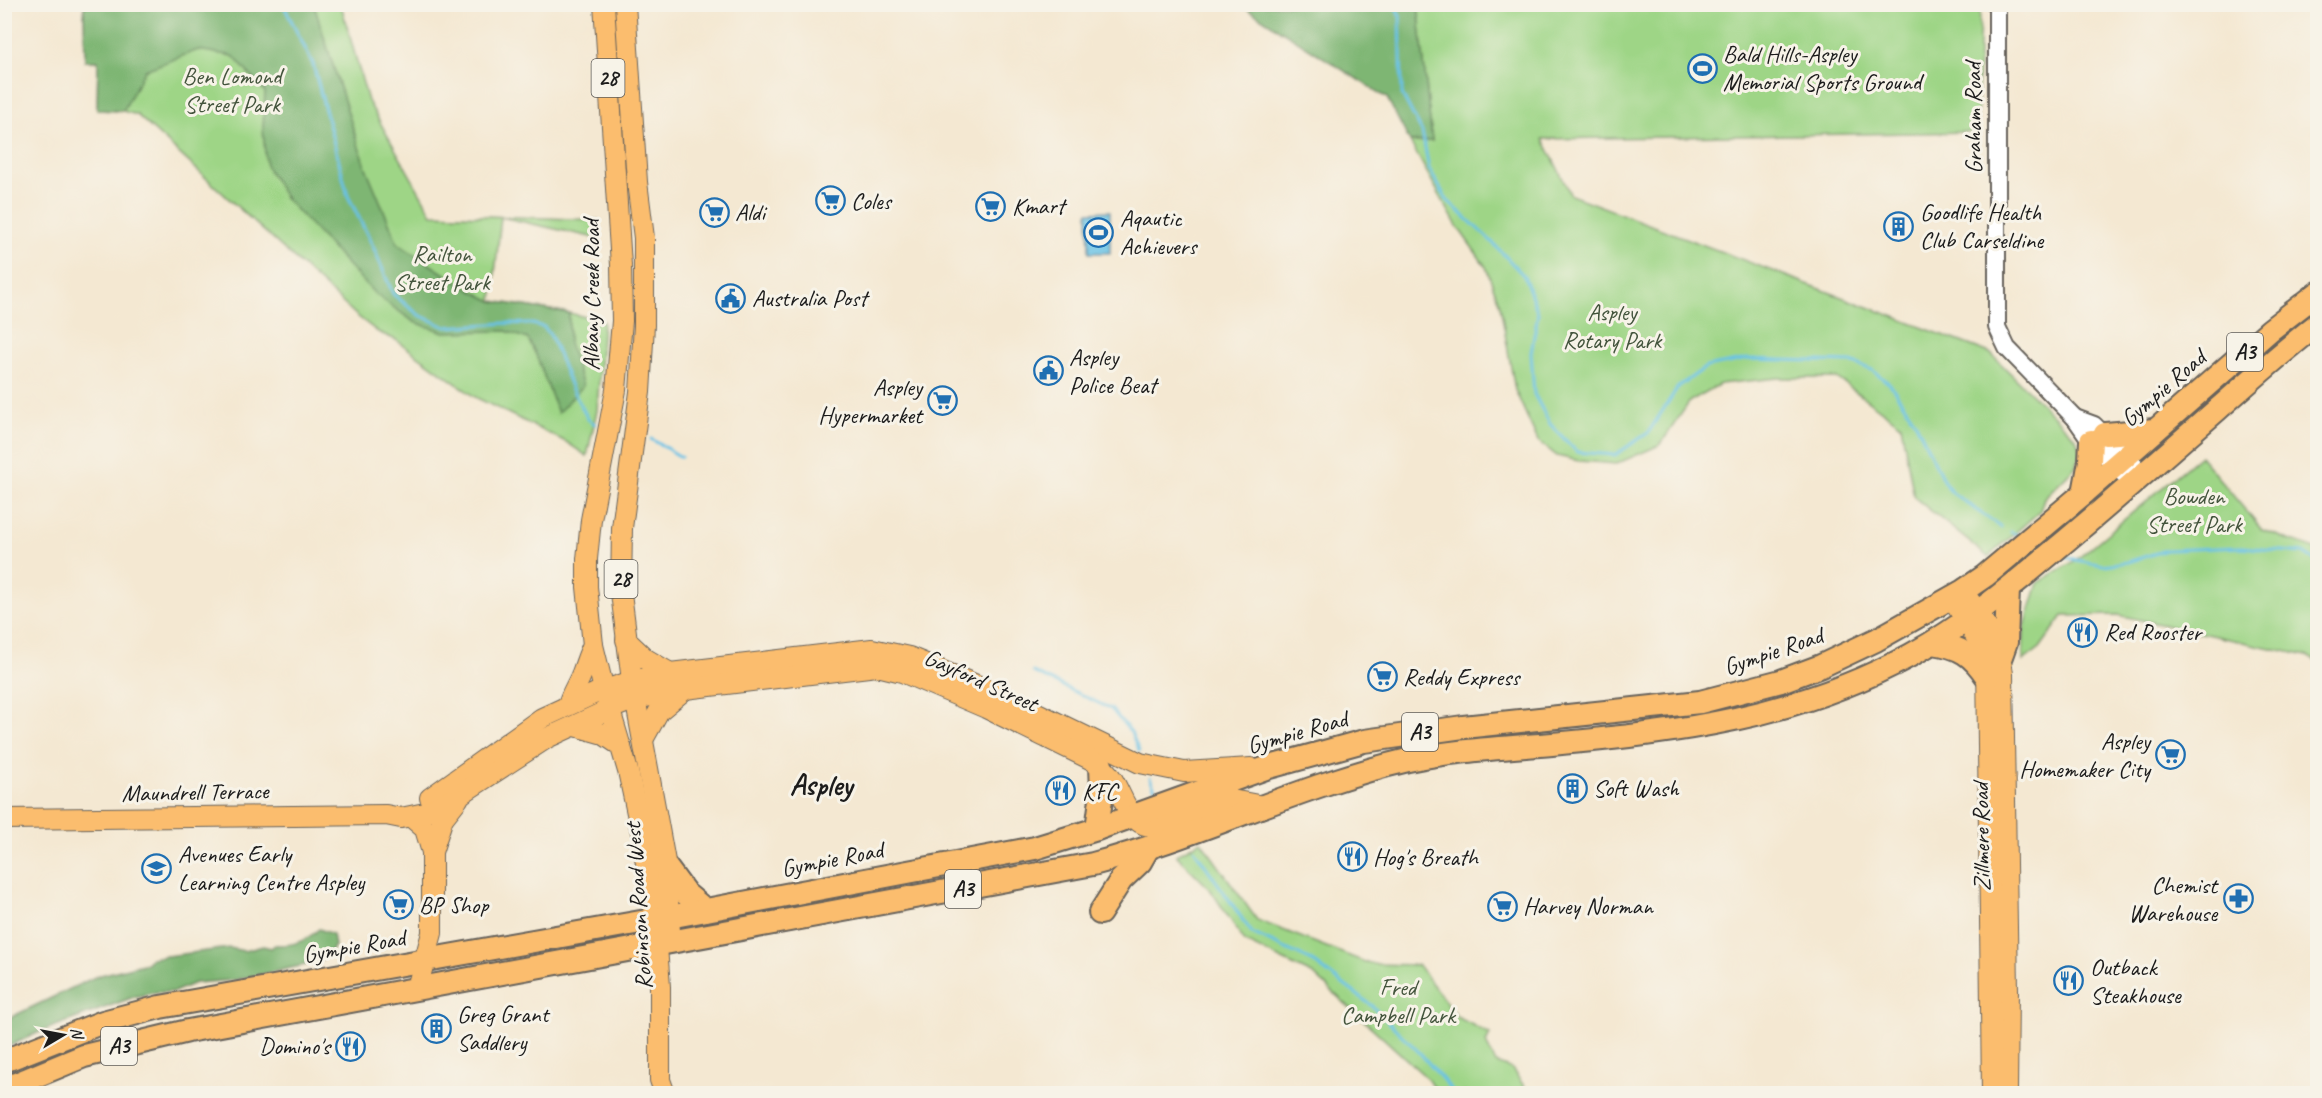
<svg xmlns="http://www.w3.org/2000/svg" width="2322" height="1098" viewBox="0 0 2322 1098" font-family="Caveat,sans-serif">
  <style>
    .green { fill: #9ed586; stroke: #5d7851; stroke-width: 1.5 }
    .forest { fill: #7eb673; stroke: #4d6948; stroke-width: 1.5 }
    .water { fill: #68c2e6; stroke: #426f81; stroke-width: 1.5 }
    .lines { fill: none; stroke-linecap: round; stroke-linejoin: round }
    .stream { stroke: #68c2e6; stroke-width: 3 }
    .minor-casing { stroke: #68635c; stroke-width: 20 }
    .major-casing { stroke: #68635c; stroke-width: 22 }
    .highway-casing { stroke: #68635c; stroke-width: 26 }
    .minor { stroke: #fff; stroke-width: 16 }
    .major { stroke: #fbbd6e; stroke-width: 20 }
    .highway { stroke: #fbbd6e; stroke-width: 22 }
    .labels { text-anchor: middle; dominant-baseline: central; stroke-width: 6; stroke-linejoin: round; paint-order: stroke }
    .shield { fill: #f7f3e8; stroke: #5e5c59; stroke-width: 1.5 }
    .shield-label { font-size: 22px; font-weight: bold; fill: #1c1c1c }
    .poi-label { font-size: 24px; fill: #1c1c1c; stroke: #f7f3e8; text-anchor: start }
    .park-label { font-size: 24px; fill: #43543c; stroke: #f7f3e8 }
    .street-label { font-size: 24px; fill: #1c1c1c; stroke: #f7f3e8 }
    .district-label { font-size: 30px; font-weight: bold; fill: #1c1c1c; stroke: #f7f3e8 }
  </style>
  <rect width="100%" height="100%" fill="#f7f3e8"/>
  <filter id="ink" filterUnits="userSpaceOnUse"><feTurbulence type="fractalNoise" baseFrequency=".0167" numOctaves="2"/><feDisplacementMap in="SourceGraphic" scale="12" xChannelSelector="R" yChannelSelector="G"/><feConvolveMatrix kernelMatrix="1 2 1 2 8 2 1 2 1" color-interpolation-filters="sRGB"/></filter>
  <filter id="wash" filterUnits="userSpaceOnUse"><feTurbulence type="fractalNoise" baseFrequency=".008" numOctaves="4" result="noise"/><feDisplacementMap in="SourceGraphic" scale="24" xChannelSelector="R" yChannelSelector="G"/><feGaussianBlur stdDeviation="1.35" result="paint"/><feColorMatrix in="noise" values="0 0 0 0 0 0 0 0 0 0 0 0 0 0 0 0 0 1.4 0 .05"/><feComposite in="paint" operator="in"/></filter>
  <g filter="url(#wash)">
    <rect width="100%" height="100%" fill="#f4e8d2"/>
    <g class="green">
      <polygon points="84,5 341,5 368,101 432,214 599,220 600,239 501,217 492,301 569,313 603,321 597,411 587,456 566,442 475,397 396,340 378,332 357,316 137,115 123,111 97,110 98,61 85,61"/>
      <polygon points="1418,5 1980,5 1977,132 1543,139 1571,195 1990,353 2076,438 2081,453 2076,466 2044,498 2040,511 1988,557 1914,497 1901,425 1837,378 1778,378 1720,384 1690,401 1660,445 1616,464 1579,461 1557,456 1538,441 1515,390 1500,305 1486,267 1457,226 1410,142 1432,141"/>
      <polygon points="2200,456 2262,530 2317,550 2317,662 2307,656 2118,615 2063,616 2040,648 2023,661 2024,629 2038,583 2076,560"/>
      <polygon points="1201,841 1257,920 1370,964 1418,965 1457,1017 1490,1034 1486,1043 1496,1063 1512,1069 1529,1093 1438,1093 1428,1079 1314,975 1245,942 1210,889 1176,855"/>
    </g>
    <g class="forest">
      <polygon points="84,5 314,5 364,163 398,244 465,287 492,301 569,313 569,343 583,386 558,413 536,355 528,339 506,331 444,332 414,322 375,294 286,199 266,166 263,128 265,92 233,56 198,50 145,70 123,111 97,110 98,61 85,61"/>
      <polygon points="1241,5 1418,5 1432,141 1410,142 1387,98"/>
      <path d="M319,929L333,934L335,946L319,962L235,980L195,983L174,992H157L134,997L42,1031L5,1048V1020L97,976L147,963L151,958L230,948L244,951L263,946L271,948L275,945C293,946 306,941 319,929Z"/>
    </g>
    <polygon class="water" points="1110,211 1110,253 1089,253 1088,212"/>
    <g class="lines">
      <g class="stream">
        <polyline points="283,4 313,64 348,196 372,244 393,294 419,315 446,327 506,323 532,324 544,327 551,336 572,389 588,419 595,424"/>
        <polyline points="1394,4 1400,16 1402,94 1422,132 1429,169 1447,200 1491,241 1524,276 1538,313 1531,353 1534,394 1550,424 1577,452 1615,455 1648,433 1678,387 1706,367 1748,359 1851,362 1872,370 1890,384 1916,423 1944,482 1951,492 2001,527"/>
        <polyline points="651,439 681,457"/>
        <polyline points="2011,532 2020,536"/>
        <polyline points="2062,555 2076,560 2103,565 2128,562 2166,550 2242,547 2303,553 2318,563"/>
        <polyline points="1033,672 1111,709 1131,732 1139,751"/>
        <polyline points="1150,778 1155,789"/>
        <polyline points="1194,849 1252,933 1312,961 1371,1005 1420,1053 1455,1094"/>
      </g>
    </g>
  </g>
  <g filter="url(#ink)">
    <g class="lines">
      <defs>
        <g id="minor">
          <polyline points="1997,4 1997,327 2007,348 2075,418 2091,441 2132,483"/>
          <polyline points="2075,418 2094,425 2143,474"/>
        </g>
        <g id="major">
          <polyline points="604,4 621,265 622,321 616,390 591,520 587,559 587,587 593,645 604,690 628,771 641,832 655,919 660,987 660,1080 665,1094"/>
          <polyline points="625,4 637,182 644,238 644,325 640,392 622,528 621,593 632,681 666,867 670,932"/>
          <path d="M1963,591C1981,618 2000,641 2003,674L2008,990L2007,1094"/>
          <polyline points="1951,597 1984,650 1987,659 1992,1094"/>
          <polyline points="626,640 646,659 670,673"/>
          <path d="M568,705C571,693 578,684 582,673C586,663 588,654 593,645"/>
          <polyline points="575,726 603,734 621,746"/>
          <polyline points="644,738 659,711 683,691"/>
          <polyline points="430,798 542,718 596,693 632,681 670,673 872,649 909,657 998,694 1140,763 1184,772 1251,768"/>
          <polyline points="411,817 425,829 432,852 432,933 417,988"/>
          <path d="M4,819L386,815L401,818L425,813L461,794L547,738L610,709L636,699L685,689L877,666L902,672L986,708L1092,760C1100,765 1107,771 1113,780C1126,802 1131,834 1166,825L1232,800L1263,806"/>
          <polyline points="432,852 443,818 458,799"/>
        </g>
        <g id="highway">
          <polyline points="2105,434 2155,430"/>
          <polyline points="2084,493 2090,461 2091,441"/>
          <path d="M1933,643C1960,647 1972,654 1987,677"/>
          <polyline points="2001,656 2006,642 2008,589"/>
          <polyline points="1097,829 1102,792 1101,765"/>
          <polyline points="666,867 686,894 705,910"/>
          <polyline points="1100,913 1121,880 1140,862 1148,848"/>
          <polyline points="4,1061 103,1022 160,1007 669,917 1035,848 1097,829 1266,768 1364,741 1463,727 1700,702 1781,681 1821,666 1876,640 1963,591 1985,576 2084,493 2270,330 2318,293"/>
          <path d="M4,1089L84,1056L188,1031L1093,864C1200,836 1300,785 1408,760C1455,750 1504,748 1552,744C1681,732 1795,718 1911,655C1962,627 2006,591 2050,554C2107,507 2162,458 2218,409C2251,380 2283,351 2318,324"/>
        </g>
      </defs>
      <use href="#minor" class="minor-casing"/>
      <use href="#major" class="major-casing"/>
      <use href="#highway" class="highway-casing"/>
      <use href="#minor" class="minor"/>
      <use href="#major" class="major"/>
      <use href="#highway" class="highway"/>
    </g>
  </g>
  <defs>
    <symbol id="stadium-ring" viewBox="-11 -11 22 22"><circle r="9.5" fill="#f7f3e8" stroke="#1f6fb2" stroke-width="1.5"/><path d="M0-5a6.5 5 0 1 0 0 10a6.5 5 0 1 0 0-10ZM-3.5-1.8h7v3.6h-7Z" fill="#1f6fb2"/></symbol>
    <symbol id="supermarket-ring" viewBox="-11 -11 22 22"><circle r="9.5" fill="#f7f3e8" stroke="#1f6fb2" stroke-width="1.5"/><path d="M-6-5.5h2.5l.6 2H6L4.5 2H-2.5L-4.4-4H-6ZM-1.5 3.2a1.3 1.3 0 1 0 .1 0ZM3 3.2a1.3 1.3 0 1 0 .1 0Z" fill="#1f6fb2"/></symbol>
    <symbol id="building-ring" viewBox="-11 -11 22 22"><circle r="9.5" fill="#f7f3e8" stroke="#1f6fb2" stroke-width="1.5"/><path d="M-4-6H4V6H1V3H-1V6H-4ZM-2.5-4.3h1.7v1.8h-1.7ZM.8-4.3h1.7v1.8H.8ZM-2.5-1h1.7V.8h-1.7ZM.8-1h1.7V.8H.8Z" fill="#1f6fb2"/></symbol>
    <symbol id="civic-ring" viewBox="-11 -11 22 22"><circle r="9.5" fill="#f7f3e8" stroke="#1f6fb2" stroke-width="1.5"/><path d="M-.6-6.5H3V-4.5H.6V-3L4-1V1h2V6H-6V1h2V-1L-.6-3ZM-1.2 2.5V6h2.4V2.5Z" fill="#1f6fb2"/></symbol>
    <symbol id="restaurant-ring" viewBox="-11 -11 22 22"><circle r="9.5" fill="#f7f3e8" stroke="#1f6fb2" stroke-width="1.5"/><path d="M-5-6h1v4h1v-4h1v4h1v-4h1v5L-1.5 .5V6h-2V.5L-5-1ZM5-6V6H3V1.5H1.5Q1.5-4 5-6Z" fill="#1f6fb2"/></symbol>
    <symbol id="school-ring" viewBox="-11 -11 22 22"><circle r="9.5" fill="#f7f3e8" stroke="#1f6fb2" stroke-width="1.5"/><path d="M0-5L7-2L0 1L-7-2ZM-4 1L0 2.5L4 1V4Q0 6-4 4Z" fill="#1f6fb2"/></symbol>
    <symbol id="pharmacy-ring" viewBox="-11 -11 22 22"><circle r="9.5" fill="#f7f3e8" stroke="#1f6fb2" stroke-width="1.5"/><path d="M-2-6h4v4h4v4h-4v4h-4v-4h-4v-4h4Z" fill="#1f6fb2"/></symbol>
  </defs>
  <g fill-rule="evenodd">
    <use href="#stadium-ring" x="1686" y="52" width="33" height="33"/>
    <use href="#supermarket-ring" x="814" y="184" width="33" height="33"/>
    <use href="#supermarket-ring" x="974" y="190" width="33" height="33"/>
    <use href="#supermarket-ring" x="698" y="196" width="33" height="33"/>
    <use href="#building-ring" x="1882" y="210" width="33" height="33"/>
    <use href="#stadium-ring" x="1082" y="216" width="33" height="33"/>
    <use href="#civic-ring" x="714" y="282" width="33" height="33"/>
    <use href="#civic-ring" x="1032" y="354" width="33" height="33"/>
    <use href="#supermarket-ring" x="926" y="384" width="33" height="33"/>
    <use href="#restaurant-ring" x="2066" y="616" width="33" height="33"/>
    <use href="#supermarket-ring" x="1366" y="660" width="33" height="33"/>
    <use href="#supermarket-ring" x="2154" y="738" width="33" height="33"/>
    <use href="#building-ring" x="1556" y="772" width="33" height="33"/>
    <use href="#restaurant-ring" x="1044" y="774" width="33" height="33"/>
    <use href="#restaurant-ring" x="1336" y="840" width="33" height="33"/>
    <use href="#school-ring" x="140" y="852" width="33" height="33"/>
    <use href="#pharmacy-ring" x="2222" y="882" width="33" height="33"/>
    <use href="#supermarket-ring" x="382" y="888" width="33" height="33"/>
    <use href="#supermarket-ring" x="1486" y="890" width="33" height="33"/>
    <use href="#restaurant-ring" x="2052" y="964" width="33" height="33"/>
    <use href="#building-ring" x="420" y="1012" width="33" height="33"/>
    <use href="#restaurant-ring" x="334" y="1030" width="33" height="33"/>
  </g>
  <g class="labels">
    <g class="shield">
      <rect x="591.5" y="59" width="33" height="38" rx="4.5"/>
      <rect x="2227" y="333" width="36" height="38" rx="4.5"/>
      <rect x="604.5" y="560" width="33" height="38" rx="4.5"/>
      <rect x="1402" y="713" width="36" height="38" rx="4.5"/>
      <rect x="945" y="870" width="36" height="38" rx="4.5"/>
      <rect x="101" y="1027" width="36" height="38" rx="4.5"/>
    </g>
    <g class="shield-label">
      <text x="608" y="78">28</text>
      <text x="2245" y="352">A3</text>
      <text x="621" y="579">28</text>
      <text x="1420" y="732">A3</text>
      <text x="963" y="889">A3</text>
      <text x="119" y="1046">A3</text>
    </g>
    <g class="poi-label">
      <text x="1723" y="54">Bald Hills-Aspley<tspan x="1723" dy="28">Memorial Sports Ground</tspan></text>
      <text x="851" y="201">Coles</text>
      <text x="1012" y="206">Kmart</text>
      <text x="735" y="212">Aldi</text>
      <text x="1920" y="212">Goodlife Health<tspan x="1920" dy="28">Club Carseldine</tspan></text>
      <text x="1120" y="218">Aqautic<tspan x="1120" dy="28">Achievers</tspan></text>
      <text x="752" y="298">Australia Post</text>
      <text x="1069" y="357">Aspley<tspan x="1069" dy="28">Police Beat</tspan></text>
      <text x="922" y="387" text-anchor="end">Aspley<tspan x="922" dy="28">Hypermarket</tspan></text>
      <text x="2104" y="632">Red Rooster</text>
      <text x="1403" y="677">Reddy Express</text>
      <text x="2150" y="741" text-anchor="end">Aspley<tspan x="2150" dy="28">Homemaker City</tspan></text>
      <text x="1593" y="788">Soft Wash</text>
      <text x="1082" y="791">KFC</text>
      <text x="178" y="854">Avenues Early<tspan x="178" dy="28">Learning Centre Aspley</tspan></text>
      <text x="1373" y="857">Hog's Breath</text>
      <text x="2217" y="885" text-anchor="end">Chemist<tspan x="2217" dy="28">Warehouse</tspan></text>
      <text x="419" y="905">BP Shop</text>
      <text x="1523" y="906">Harvey Norman</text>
      <text x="2090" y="967">Outback<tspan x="2090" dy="28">Steakhouse</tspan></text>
      <text x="457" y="1014">Greg Grant<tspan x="457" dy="28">Saddlery</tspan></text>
      <text x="330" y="1046" text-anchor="end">Domino's</text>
    </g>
    <g class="park-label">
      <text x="232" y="76">Ben Lomond<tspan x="232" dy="28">Street Park</tspan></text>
      <text x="442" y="254">Railton<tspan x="442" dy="28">Street Park</tspan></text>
      <text x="1612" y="312">Aspley<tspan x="1612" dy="28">Rotary Park</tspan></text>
      <text x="2194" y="496">Bowden<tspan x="2194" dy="28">Street Park</tspan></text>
      <text x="1398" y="987">Fred<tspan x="1398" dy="28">Campbell Park</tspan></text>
    </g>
    <g class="street-label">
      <text transform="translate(1973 118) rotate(-90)">Graham Road</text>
      <text transform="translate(591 295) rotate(-90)">Albany Creek Road</text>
      <text transform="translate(2163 388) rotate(-41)">Gympie Road</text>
      <text transform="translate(1773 651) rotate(-19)">Gympie Road</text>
      <text transform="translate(981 680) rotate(24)">Gayford Street</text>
      <text transform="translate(1297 732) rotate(-16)">Gympie Road</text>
      <text transform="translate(195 792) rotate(-1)">Maundrell Terrace</text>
      <text transform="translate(1981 837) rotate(-91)">Zillmere Road</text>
      <text transform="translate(832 859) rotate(-11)">Gympie Road</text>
      <text transform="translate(638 906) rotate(-94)">Robinson Road West</text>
      <text transform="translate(354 946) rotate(-10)">Gympie Road</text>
    </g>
    <g class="district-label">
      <text x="821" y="785">Aspley</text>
    </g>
  </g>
  <rect width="2322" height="1098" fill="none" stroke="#f7f3e8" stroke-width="24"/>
  <g transform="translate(63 1035) rotate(80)" stroke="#f7f3e8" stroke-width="4.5" paint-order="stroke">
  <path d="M0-4.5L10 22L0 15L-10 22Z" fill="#1c1c1c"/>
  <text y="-9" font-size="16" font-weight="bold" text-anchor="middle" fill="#1c1c1c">N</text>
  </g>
</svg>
